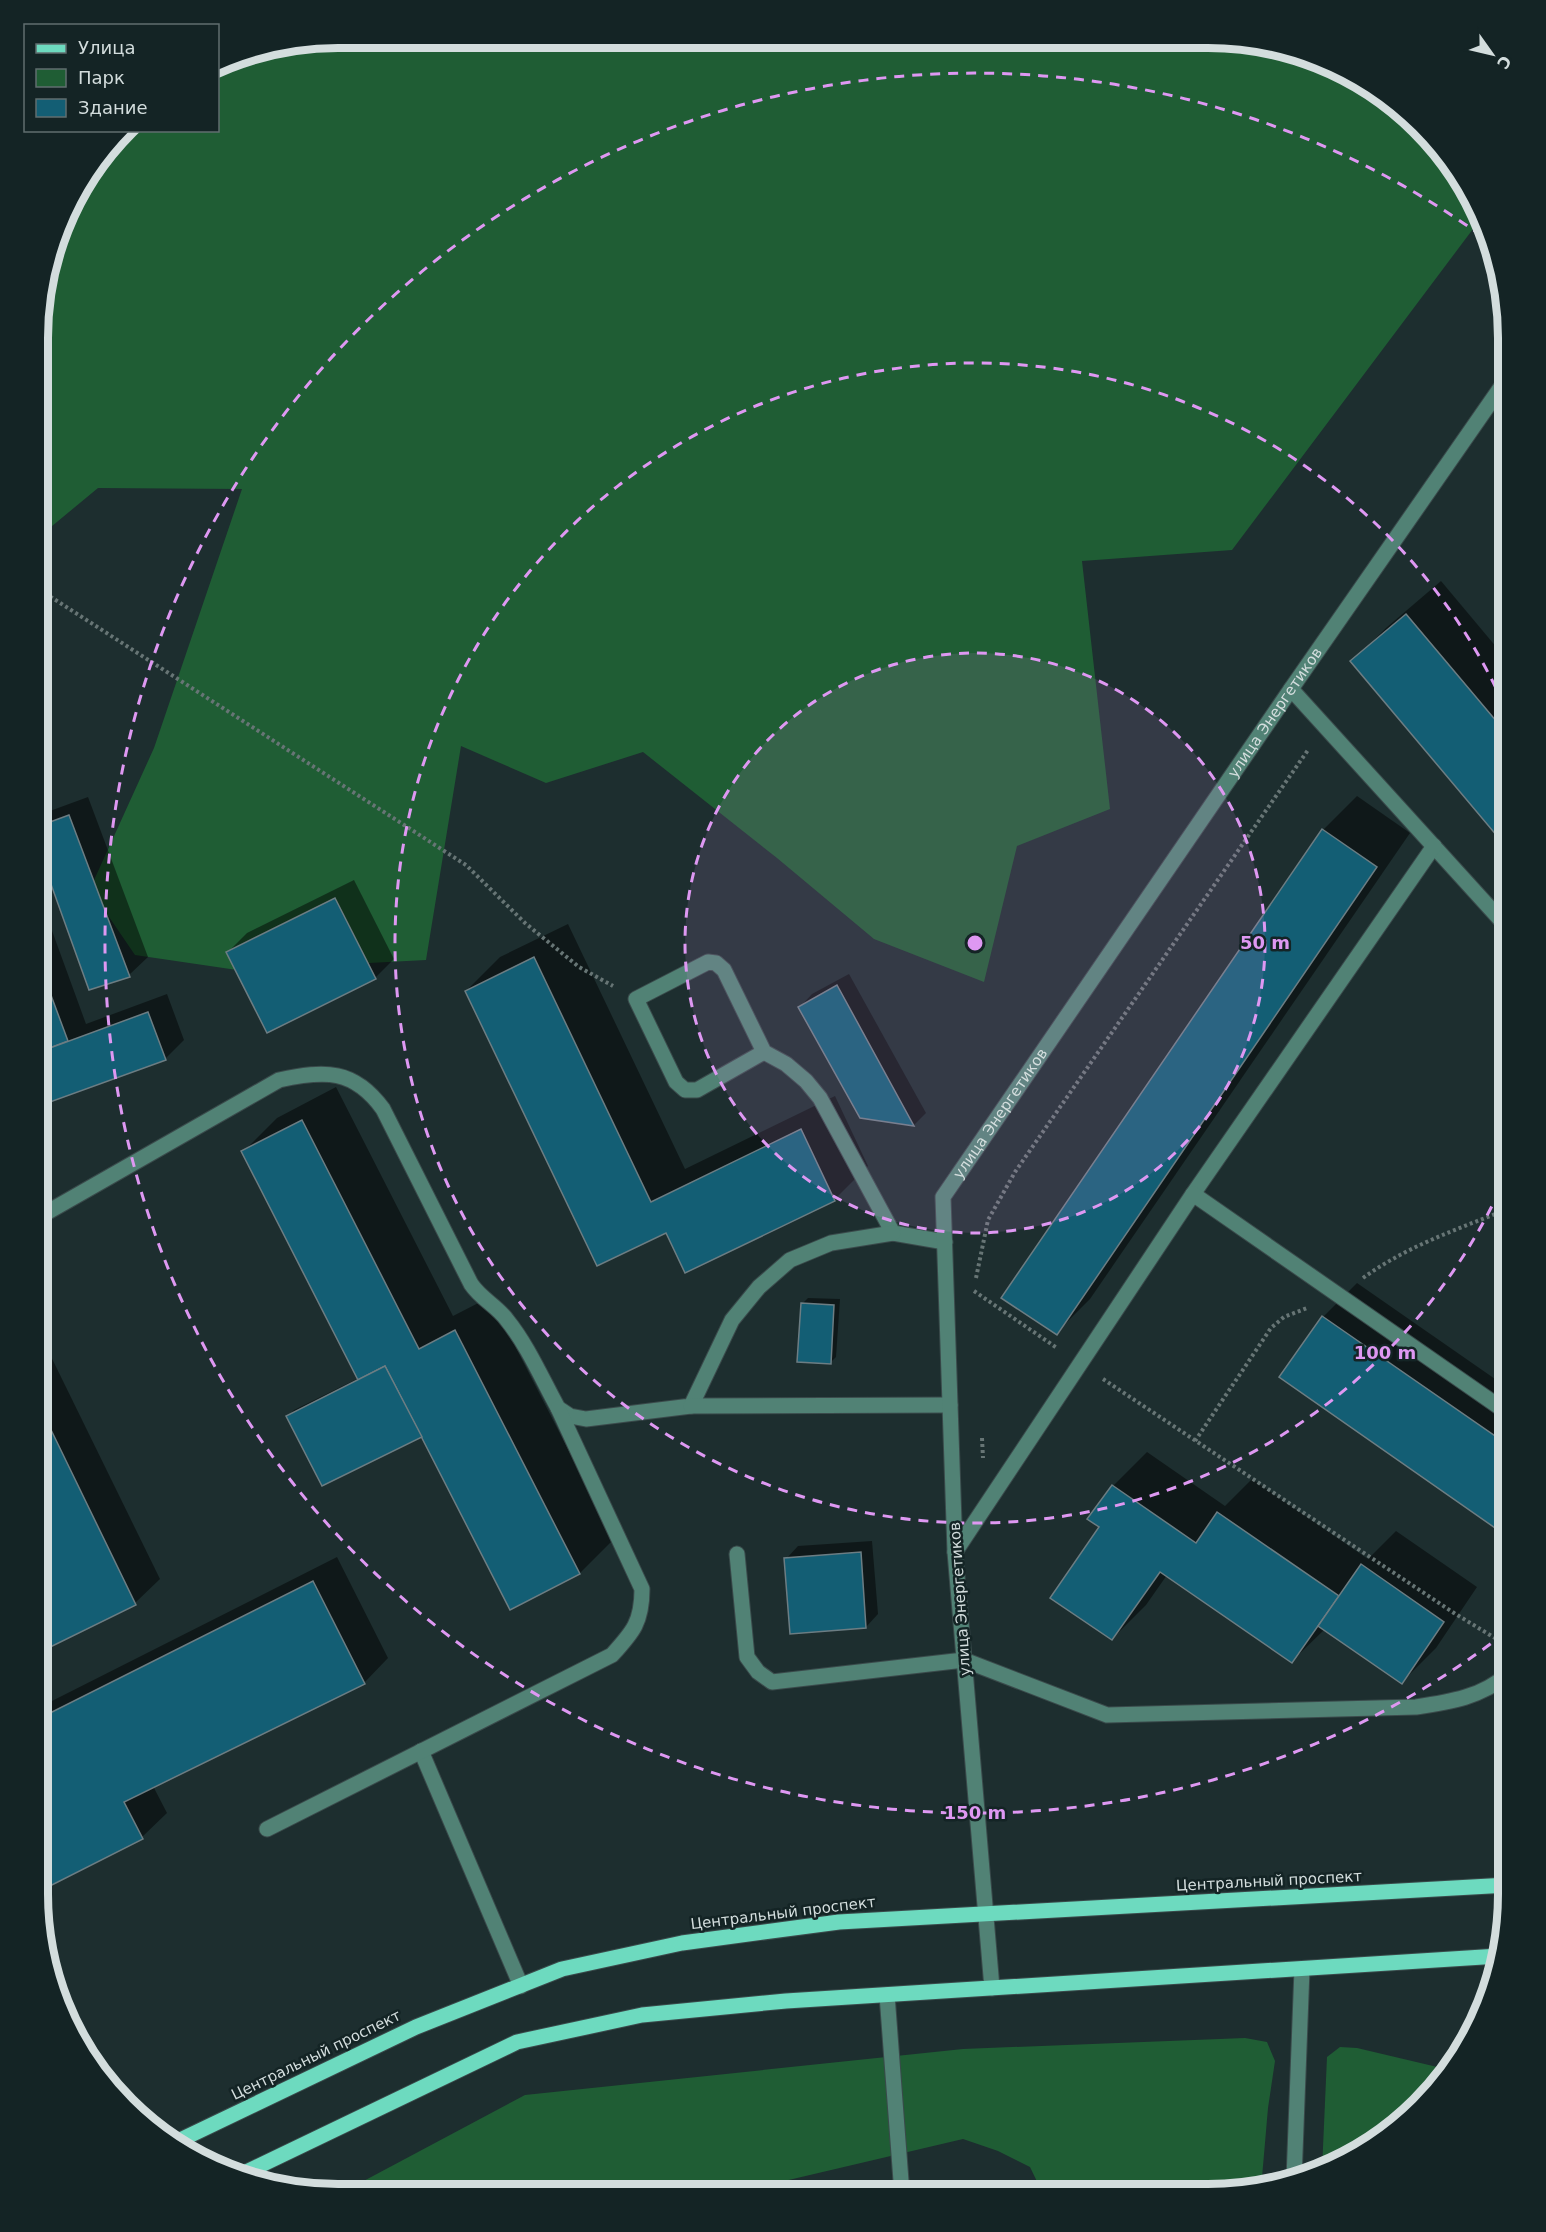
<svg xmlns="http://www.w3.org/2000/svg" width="1546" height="2232" viewBox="0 0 1546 2232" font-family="'DejaVu Sans',sans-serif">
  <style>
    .green { fill: #1f5d34 }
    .shadow { fill: #0007 }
    .building { fill: #135e74; stroke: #6c7d83; stroke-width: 1.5 }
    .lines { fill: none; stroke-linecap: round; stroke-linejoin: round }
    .minor-casing { stroke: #3a4a4b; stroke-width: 17 }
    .major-casing { stroke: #3a4a4b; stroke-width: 17 }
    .path { stroke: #677575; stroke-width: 4; stroke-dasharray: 3 3; stroke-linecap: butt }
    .minor { stroke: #518275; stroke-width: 15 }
    .major { stroke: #6ddabf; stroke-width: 15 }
    .ring { fill: none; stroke: #de98f2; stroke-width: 3; stroke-dasharray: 10 8 }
    .labels { text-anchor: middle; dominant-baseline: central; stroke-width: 5; stroke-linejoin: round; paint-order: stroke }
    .street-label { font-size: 15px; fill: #d3dddd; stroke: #142425 }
    .rim { fill: none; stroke: #d3dddd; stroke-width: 8 }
    .centre { fill: #de98f2; stroke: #142425; stroke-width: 3 }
    .ring-label { font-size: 18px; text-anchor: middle; font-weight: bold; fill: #de98f2; stroke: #142425; stroke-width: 5; stroke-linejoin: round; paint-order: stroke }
  </style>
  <rect width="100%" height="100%" fill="#1d2e2f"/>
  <g class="green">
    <polygon points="338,38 1248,40 1323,60 1391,99 1434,140 1478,205 1482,217 1232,550 1082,561 1110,809 1017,846 984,982 874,939 777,858 643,752 546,783 461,746 426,960 237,970 135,955 90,889 154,748 242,489 98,488 40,536 40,298 78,188 125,131 218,130 218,67 241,54"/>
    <polygon points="1245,2038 1267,2042 1275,2061 1268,2108 1261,2189 1208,2194 1043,2194 1030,2167 998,2151 963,2139 733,2193 343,2192 525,2095 963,2049"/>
    <polygon points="1340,2047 1357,2048 1450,2070 1406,2120 1341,2164 1322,2170 1327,2057"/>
  </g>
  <g class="shadow">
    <polygon points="1441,581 1508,661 1508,847 1352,662 1386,628"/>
    <polygon points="1357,796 1410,833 1090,1299 1056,1333 1323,830"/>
    <polygon points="88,797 148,957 129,975 44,860 39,862 39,815"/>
    <polygon points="354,880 394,959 375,978 228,952 247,933"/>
    <polygon points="39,895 86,1024 167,994 184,1040 165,1059 39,1105"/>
    <polygon points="568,924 685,1169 835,1096 868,1166 834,1200 667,1231 466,991 500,957"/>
    <polygon points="849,974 926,1113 914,1125 861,1117 800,1007 812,994"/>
    <polygon points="336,1087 453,1316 490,1297 614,1539 580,1573 511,1608 422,1435 288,1416 294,1410 359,1378 243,1152 277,1118"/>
    <polygon points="1357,1283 1508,1388 1508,1535 1281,1377 1323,1317"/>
    <polygon points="808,1298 840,1299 836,1357 830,1363 802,1304"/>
    <polygon points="38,1330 160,1579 135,1603 38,1651"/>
    <polygon points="1147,1452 1225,1506 1252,1479 1368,1559 1396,1531 1477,1587 1436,1648 1402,1682 1325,1629 1292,1661 1167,1575 1146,1605 1112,1639 1101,1527 1113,1486"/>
    <polygon points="872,1541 878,1614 866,1627 786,1559 798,1546"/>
    <polygon points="337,1557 388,1658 364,1683 153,1786 167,1813 142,1837 38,1890 38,1708"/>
  </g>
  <g class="building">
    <polygon points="1406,614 1508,735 1508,849 1350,661"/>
    <polygon points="69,815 130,977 89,990 43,862 39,864 39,826"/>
    <polygon points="1322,829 1377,867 1057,1335 1001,1298"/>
    <polygon points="335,898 376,979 267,1033 226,952"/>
    <polygon points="534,957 651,1202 801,1129 835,1201 685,1273 666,1233 597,1266 465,991"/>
    <polygon points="39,963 68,1041 39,1052"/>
    <polygon points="837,985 914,1126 860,1118 798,1007"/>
    <polygon points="148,1012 166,1060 39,1106 39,1052"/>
    <polygon points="302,1120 419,1349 455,1330 580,1574 510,1610 385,1366 358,1380 241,1151"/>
    <polygon points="801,1303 834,1305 831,1364 797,1362"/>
    <polygon points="1322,1316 1508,1445 1508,1537 1279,1377"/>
    <polygon points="385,1366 422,1437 322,1486 286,1416"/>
    <polygon points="38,1403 136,1605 38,1653"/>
    <polygon points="1112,1485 1196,1543 1217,1512 1339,1596 1292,1663 1160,1572 1112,1640 1050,1598 1099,1527 1087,1519"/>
    <polygon points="861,1552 866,1628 790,1634 784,1558"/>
    <polygon points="1361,1564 1444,1622 1402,1684 1318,1626"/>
    <polygon points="313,1581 365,1684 124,1802 143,1839 38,1892 38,1719"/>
  </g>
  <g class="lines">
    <defs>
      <g id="minor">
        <polyline points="1291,689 1508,928"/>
        <polyline points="764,1052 697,1090 685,1090 676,1082 636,999 708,962 716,963 724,970 764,1052 786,1064 806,1081 820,1098 893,1233 945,1242"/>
        <polyline points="1193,1194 1434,846"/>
        <path d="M39,1217L279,1080C325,1070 354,1069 383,1109L471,1284C481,1299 497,1306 507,1320C528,1346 542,1379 558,1408L570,1416L586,1419L691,1406L732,1320L759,1287L790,1260L831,1243L893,1233"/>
        <polyline points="691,1406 950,1405"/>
        <polyline points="955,1552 1193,1194 1508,1413"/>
        <path d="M737,1554L747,1657L758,1672L772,1682L964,1660L1107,1715L1416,1707C1450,1702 1482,1697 1508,1674"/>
        <polyline points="421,1751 521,1986"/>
        <path d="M267,1829L612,1655C633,1632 642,1622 642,1589L558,1408"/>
        <path id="s1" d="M992,1988L955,1552L943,1197L1291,689L1508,377"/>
        <polyline points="887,1995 902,2194"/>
        <polyline points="1294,2179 1302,1969"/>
      </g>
      <g id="major">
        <polyline points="174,2143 416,2027 562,1969 682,1943 839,1922 1508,1885"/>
        <polyline points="238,2176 517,2042 642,2015 786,2001 1499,1956"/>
      </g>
    </defs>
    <use href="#minor" class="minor-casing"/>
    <use href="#major" class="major-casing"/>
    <g class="path">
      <polyline points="40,590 466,865 525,923 579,967 613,986"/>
      <polyline points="976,1278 988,1220 1015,1172 1308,750"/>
      <path d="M1363,1278C1407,1246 1458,1229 1508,1209"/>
      <polyline points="974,1291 1057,1348"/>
      <polyline points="1103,1379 1454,1613 1508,1646"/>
      <polyline points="982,1438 983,1458"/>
      <polyline points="1195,1441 1271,1328 1284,1317 1307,1308"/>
    </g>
    <use href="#minor" class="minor"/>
    <use href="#major" class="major"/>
  </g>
  <circle cx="975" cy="943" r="290" fill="#de98f2" fill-opacity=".12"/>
  <g class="ring">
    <circle cx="975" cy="943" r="290"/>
    <path d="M1507 1174A580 580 0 1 1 1507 712"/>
    <path d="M1505 1633A870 870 0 1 1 1486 239"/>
  </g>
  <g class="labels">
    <g class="street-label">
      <text stroke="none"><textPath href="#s1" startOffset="1380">улица Энергетиков</textPath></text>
      <text stroke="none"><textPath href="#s1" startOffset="894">улица Энергетиков</textPath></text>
      <text transform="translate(960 1599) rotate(-94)">улица Энергетиков</text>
      <text transform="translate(1269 1881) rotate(-3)">Центральный проспект</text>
      <text transform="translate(783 1913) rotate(-7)">Центральный проспект</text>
      <text transform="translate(316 2055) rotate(-26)">Центральный проспект</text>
    </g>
  </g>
  <path d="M0 0H1546V2232H0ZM338 48H1208A290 290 0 0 1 1498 338V1894A290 290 0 0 1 1208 2184H338A290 290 0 0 1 48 1894V338A290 290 0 0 1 338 48Z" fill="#142425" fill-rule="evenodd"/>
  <path class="rim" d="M338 48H1208A290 290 0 0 1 1498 338V1894A290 290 0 0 1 1208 2184H338A290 290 0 0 1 48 1894V338A290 290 0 0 1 338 48Z"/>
  <circle cx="975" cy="943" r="9" class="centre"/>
  <g class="ring-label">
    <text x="1265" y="949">50 m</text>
    <text x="1385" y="1359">100 m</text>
    <text x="975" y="1819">150 m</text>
  </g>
  <rect x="24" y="24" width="195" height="108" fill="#142425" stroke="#606e6f" stroke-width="1.5"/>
  <rect x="36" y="44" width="30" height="9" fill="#6ddabf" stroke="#606e6f" stroke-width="1.5"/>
  <text x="78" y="54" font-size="18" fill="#d3dddd">Улица</text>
  <rect x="36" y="69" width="30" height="18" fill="#1f5d34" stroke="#606e6f" stroke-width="1.5"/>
  <text x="78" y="84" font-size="18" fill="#d3dddd">Парк</text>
  <rect x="36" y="99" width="30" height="18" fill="#135e74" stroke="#606e6f" stroke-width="1.5"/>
  <text x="78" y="114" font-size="18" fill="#d3dddd">Здание</text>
  <g transform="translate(1492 54) rotate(124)" stroke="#142425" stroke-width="4.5" paint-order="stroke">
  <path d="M0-4.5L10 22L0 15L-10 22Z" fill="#d3dddd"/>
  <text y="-9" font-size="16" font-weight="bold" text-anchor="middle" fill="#d3dddd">С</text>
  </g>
</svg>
